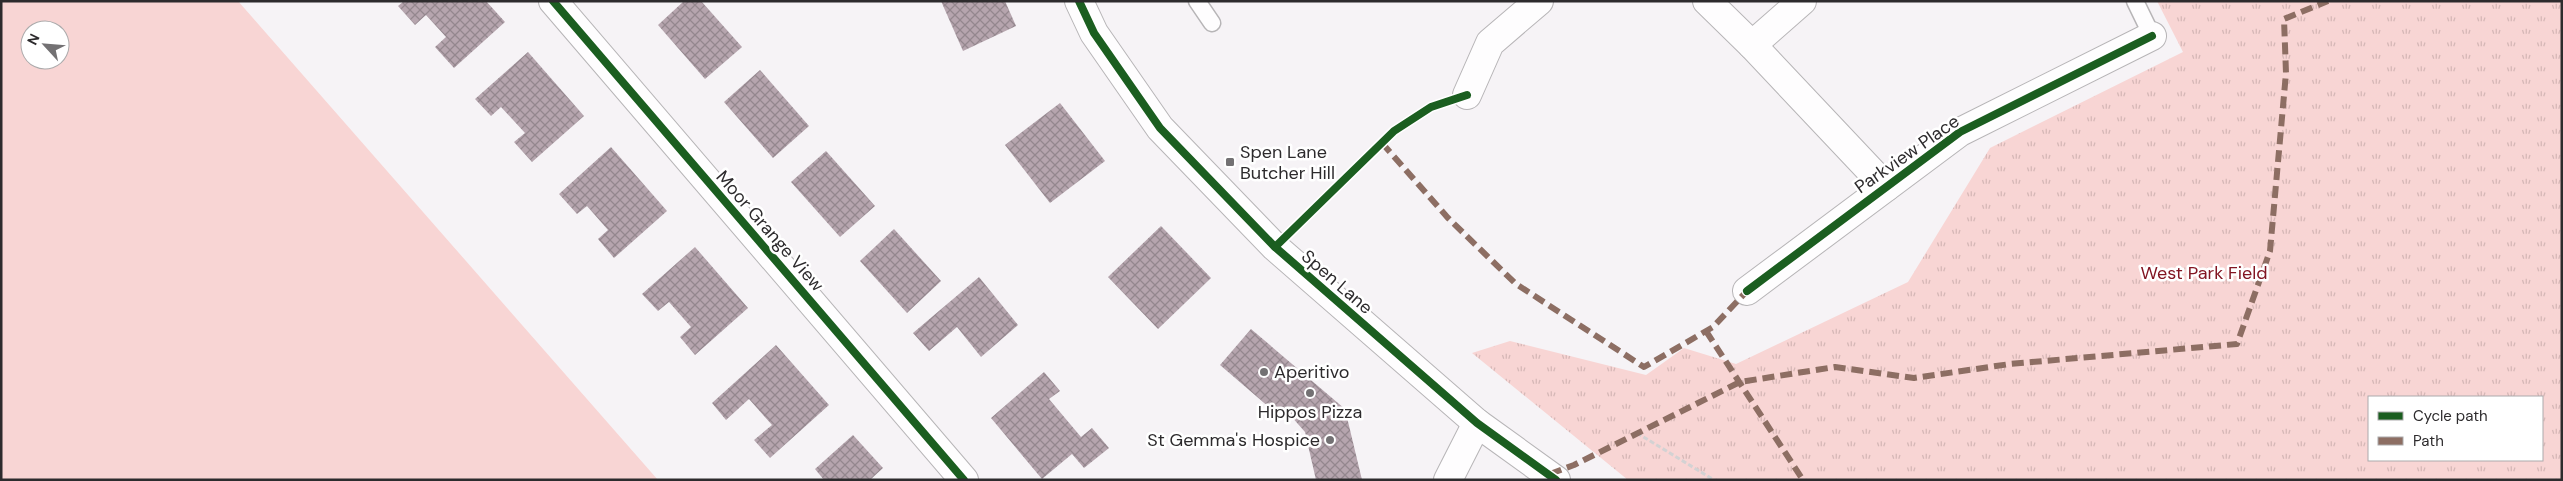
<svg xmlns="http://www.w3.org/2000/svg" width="2563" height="481" viewBox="0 0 2563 481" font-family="'DM Sans',sans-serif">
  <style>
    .grass { fill: #f8d5d4; fill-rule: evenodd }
    .park { fill: url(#park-tufts); fill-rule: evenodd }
    .building { fill: url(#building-cross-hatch) }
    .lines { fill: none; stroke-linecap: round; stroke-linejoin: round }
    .service-casing { stroke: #b7b5b7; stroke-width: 19 }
    .minor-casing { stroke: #b7b5b7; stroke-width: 30 }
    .tertiary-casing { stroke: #b7b5b7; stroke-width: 30 }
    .path { stroke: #d3d2d3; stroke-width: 3; stroke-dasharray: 5 2.5; stroke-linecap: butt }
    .service { stroke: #fefdfe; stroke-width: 16 }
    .minor { stroke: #fefdfe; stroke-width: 28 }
    .tertiary { stroke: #fefdfe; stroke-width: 28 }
    .quiet { stroke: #8d6e63; stroke-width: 6; stroke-dasharray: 12 6; stroke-linecap: butt }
    .cycleway-casing { stroke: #fff; stroke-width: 11 }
    .cycleway { stroke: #1b5e20; stroke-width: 8 }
    .poi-dot { fill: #737173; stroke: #fff; stroke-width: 2 }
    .labels { text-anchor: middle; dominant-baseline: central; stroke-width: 5; stroke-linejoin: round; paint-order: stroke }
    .poi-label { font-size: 18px; fill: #2d2b2d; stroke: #fff; text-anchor: start }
    .street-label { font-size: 18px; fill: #2d2b2d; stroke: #fff }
    .park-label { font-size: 18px; fill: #821522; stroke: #fff }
  </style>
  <defs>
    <pattern id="park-tufts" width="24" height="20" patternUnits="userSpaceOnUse" patternTransform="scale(1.25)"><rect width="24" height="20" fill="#f8d5d4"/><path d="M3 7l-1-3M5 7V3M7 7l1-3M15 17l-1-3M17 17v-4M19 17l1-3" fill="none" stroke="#d5b7b6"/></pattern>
    <pattern id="building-cross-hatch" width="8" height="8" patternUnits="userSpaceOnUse" patternTransform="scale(1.25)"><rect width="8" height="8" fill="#b6a5ae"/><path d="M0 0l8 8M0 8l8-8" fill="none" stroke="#94878e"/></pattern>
  </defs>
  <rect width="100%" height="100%" fill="#f6f3f6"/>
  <path class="grass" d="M1,1H238L658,480H1ZM30,30H60V60H30Z"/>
  <path class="park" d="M2157,1H2562V480H1628L1472,353L1510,341L1646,375L1684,348L1736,364L1908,282L1990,148L2183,52ZM2369,397H2542V460H2369Z"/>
  <g class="building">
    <polygon points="404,1 486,1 505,22 454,68 435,47 446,37 426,15 415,25 398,6"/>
    <polygon points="684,1 701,1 742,47 705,79 658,25"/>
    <polygon points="941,1 1005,1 1016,26 963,51"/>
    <polygon points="528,52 584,116 532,162 514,142 525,133 501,107 491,116 475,99"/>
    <polygon points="760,70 809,126 773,158 724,102"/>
    <polygon points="1060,103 1105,161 1050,203 1005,145"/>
    <polygon points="611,147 667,211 614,258 598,239 608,230 587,206 577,214 559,194"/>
    <polygon points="826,151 875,206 840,237 791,182"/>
    <polygon points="1161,226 1211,278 1158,329 1108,277"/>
    <polygon points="894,229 941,281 907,313 860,261"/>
    <polygon points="695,247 748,308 695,355 680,337 691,327 669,302 658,311 642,294"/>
    <polygon points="979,277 1018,325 981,357 957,327 929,351 913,333"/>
    <polygon points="1251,329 1345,409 1362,480 1316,480 1305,432 1283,407 1277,414 1220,365"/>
    <polygon points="776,345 829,405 770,458 754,440 772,425 749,399 726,420 712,403"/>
    <polygon points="1044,372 1060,391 1049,399 1081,437 1092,428 1109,448 1084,468 1072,454 1042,479 991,418"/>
    <polygon points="853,435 883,468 870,480 824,480 815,469"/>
  </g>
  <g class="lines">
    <defs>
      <g id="service">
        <polyline points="1197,1 1212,23"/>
        <polyline points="2135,1 2152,36"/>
      </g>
      <g id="minor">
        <polyline points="553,1 964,480"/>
        <polyline points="1707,1 1752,45 1886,187"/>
        <polyline points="1752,45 1802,1"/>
        <polyline points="1467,95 1490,43 1539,1"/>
        <polyline points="1747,291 1960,132 2152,36"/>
        <polyline points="1448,480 1477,423"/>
      </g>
      <polyline id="tertiary" points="1079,1 1094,33 1160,128 1275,247 1477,423 1556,480"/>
    </defs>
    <use href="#service" class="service-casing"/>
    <use href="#minor" class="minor-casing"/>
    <use href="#tertiary" class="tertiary-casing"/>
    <polyline class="path" points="1637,433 1714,480"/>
    <use href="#service" class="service"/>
    <use href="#minor" class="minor"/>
    <use href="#tertiary" class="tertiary"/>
    <g class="quiet">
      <polyline points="1382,143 1448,218 1516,284 1644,367 1713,327 1747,291"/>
      <polyline points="1706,331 1803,480"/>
      <polyline points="1550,474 1574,465 1740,382 1835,367 1914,378 2010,364 2237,344 2270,251 2286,73 2284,19 2328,1"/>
    </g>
    <defs>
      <g id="cycleway">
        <polyline points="553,1 964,480"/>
        <polyline points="1079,1 1094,33 1160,128 1275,247 1477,423 1556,480"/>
        <polyline points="1275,247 1394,131 1431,107 1467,95"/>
        <polyline points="1747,291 1960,132 2152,36"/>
      </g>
    </defs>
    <use href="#cycleway" class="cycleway-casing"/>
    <use href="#cycleway" class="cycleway"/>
  </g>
  <g class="poi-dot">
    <rect x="1225" y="157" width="10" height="10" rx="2.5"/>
    <circle cx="1264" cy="372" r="5"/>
    <circle cx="1310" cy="393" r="5"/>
    <circle cx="1330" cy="440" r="5"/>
  </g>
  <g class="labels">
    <g class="poi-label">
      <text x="1240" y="152">Spen Lane<tspan x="1240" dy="21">Butcher Hill</tspan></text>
      <text x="1274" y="372">Aperitivo</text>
      <text x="1310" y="412" text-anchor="middle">Hippos Pizza</text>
      <text x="1320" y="440" text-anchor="end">St Gemma's Hospice</text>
    </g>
    <g class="street-label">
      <text transform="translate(1907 154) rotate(-35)">Parkview Place</text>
      <text transform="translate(770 231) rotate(49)">Moor Grange View</text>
      <text transform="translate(1337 282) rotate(41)">Spen Lane</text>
    </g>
    <g class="park-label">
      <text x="2204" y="273">West Park Field</text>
    </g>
  </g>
  <rect width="2563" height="481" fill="none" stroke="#2d2b2d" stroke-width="5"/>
  <rect x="2368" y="396" width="175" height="65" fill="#ffffff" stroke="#abaaab"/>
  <rect x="2378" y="412" width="25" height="8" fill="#1b5e20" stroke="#abaaab"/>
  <text x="2413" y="421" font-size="15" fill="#2d2b2d">Cycle path</text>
  <rect x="2378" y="437" width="25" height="8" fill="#8d6e63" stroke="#abaaab"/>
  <text x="2413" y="446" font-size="15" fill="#2d2b2d">Path</text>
  <g transform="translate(45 45) rotate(296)"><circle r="24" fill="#ffffff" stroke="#abaaab"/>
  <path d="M0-4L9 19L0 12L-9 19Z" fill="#737173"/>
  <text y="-8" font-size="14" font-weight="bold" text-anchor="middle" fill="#2d2b2d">N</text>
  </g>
</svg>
